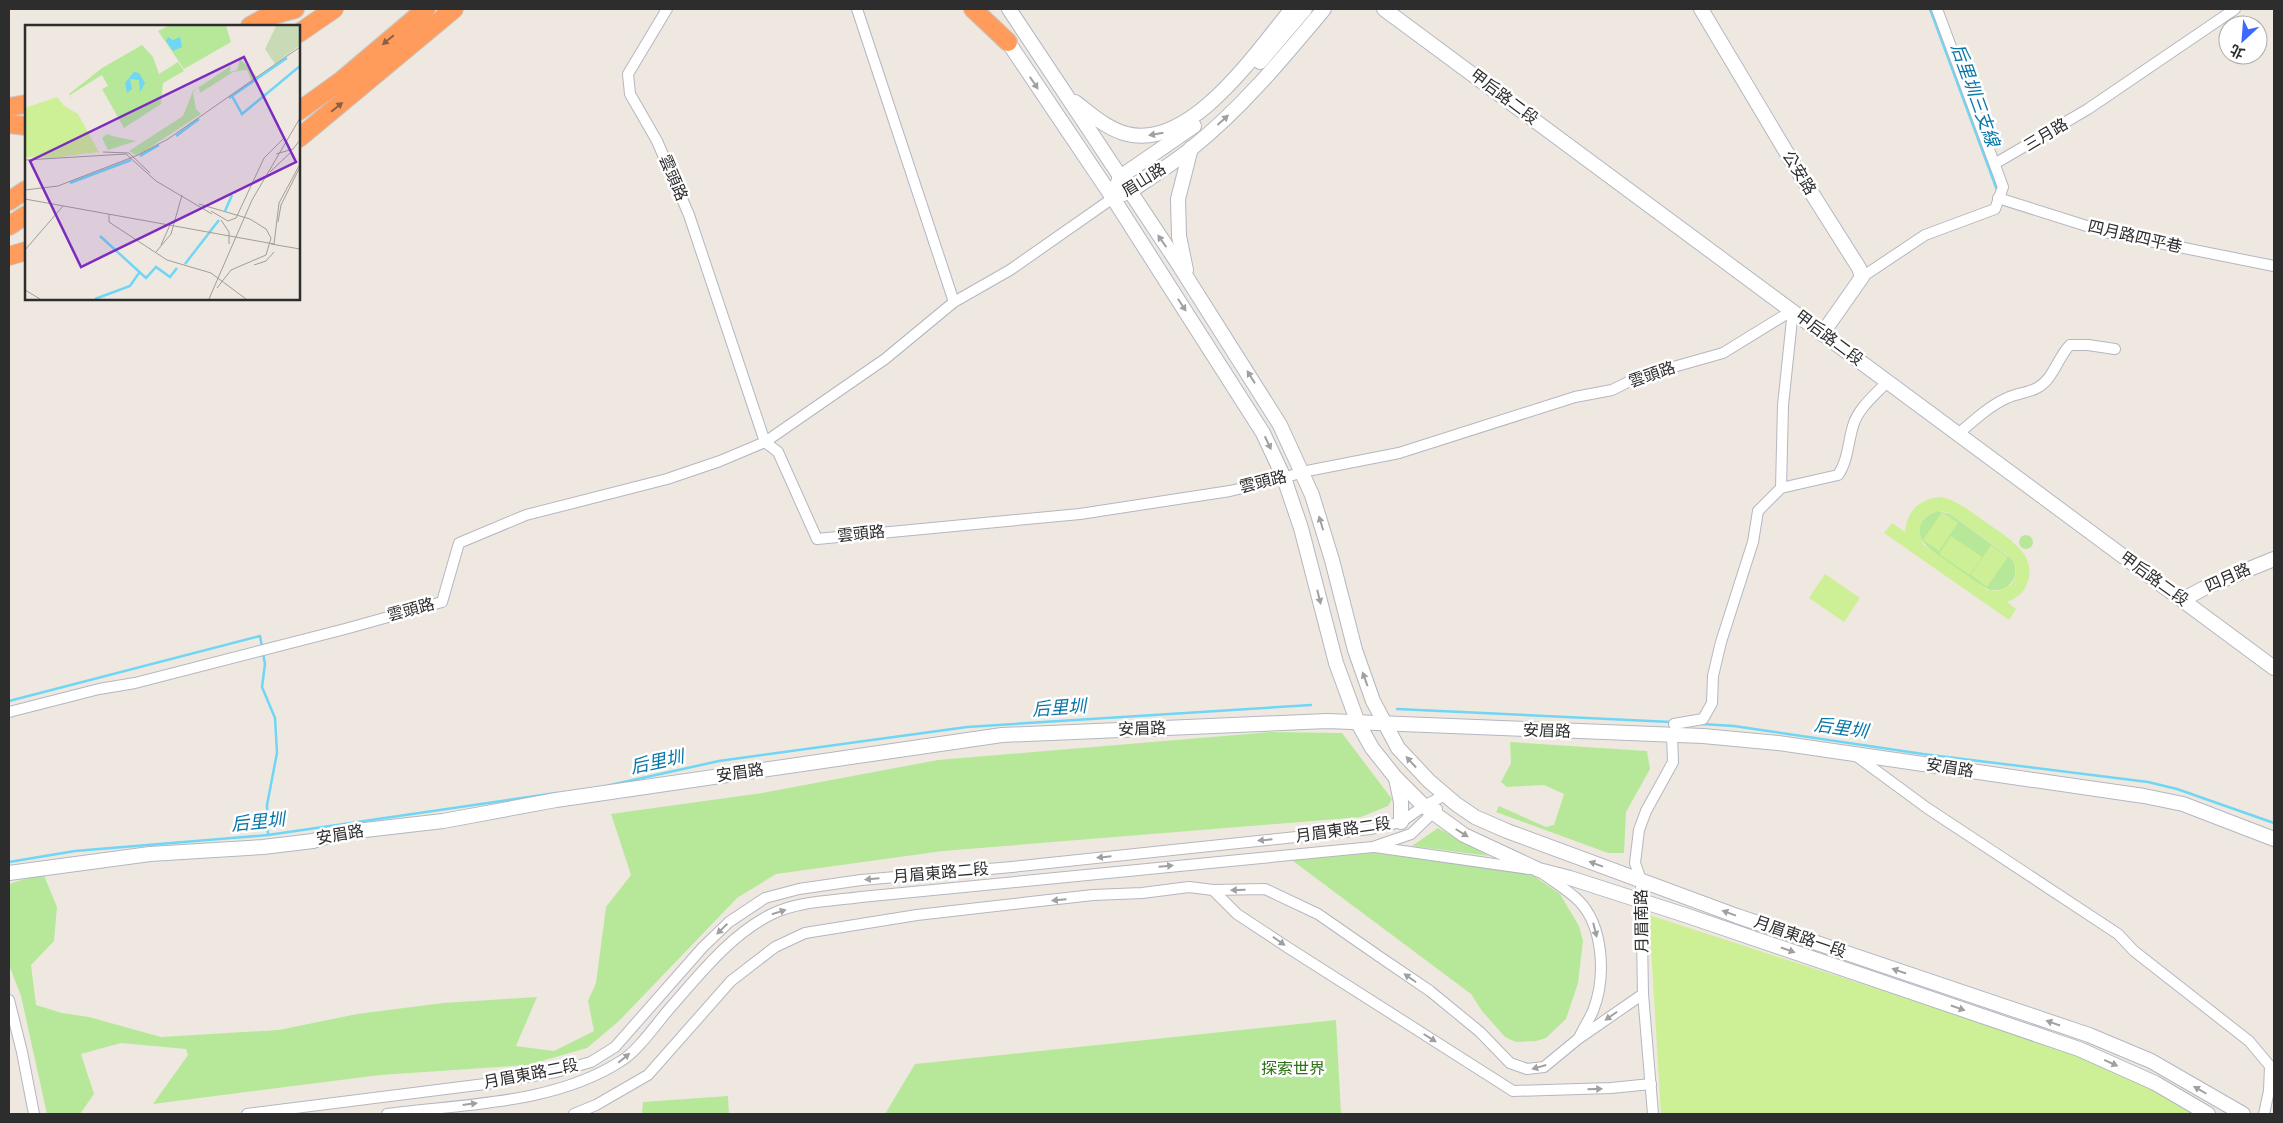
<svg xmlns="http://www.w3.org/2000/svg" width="2283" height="1123" viewBox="0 0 2283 1123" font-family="'Varela Round','Noto Sans TC',sans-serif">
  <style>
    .green { fill: #b7e89a }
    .pitch { fill: #cdef95; fill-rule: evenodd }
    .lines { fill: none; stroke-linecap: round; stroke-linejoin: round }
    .stream { stroke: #6fd6f5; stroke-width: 2.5 }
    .street-casing { stroke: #b3b7c1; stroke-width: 12 }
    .secondary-casing { stroke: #b3b7c1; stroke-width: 16 }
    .highway-casing { stroke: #c8c8c8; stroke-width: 20 }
    .street { stroke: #fff; stroke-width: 10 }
    .secondary { stroke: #fff; stroke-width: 14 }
    .highway { stroke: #ff9c5b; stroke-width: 18 }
    .oneway { fill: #8c5f42 }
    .oneway2 { fill: #a0a0a0 }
    .labels { text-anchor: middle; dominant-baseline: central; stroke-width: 5; stroke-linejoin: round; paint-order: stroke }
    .street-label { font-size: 16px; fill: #2d2d2d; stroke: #fff }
    .park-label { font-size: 16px; fill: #2d7117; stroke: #fff }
    .water-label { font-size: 18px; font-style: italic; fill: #0777a8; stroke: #fff }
    .inset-river { fill: none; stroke: #6fd6f5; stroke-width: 2.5 }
    .inset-road { fill: none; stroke: #a19d98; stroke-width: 1 }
    .view { fill: #7b2cbf; fill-opacity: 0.15; stroke: #7b2cbf; stroke-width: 2.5 }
    .inset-edge { fill: none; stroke: #2d2d2d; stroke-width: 2.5 }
  </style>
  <rect width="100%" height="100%" fill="#efe8e0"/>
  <g class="green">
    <path d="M1938,511L1950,514L2012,559C2022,576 2009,593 1990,590C1976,583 1934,555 1925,544C1913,530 1922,515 1938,511Z"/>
    <circle cx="2026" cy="542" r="7"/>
    <polygon points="1271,732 1342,733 1392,799 1388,806 1361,817 943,851 776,874 737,898 619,1021 587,1048 528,1065 380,1075 153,1104 188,1055 186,1049 121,1043 81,1054 94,1094 80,1114 47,1114 21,996 9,965 9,884 43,873 57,907 54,941 31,965 36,1005 62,1013 89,1017 161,1037 279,1030 357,1014 443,1003 537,997 516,1046 554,1051 594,1031 588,1001 596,983 606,907 631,875 611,814 762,793 938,760"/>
    <polygon points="1510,742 1647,751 1650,769 1626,812 1624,853 1608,853 1496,812 1499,806 1546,827 1554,825 1564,794 1544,785 1507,787 1501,782 1511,763"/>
    <polygon points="1438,828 1489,856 1412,846"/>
    <polygon points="1371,851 1531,874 1560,894 1579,926 1583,941 1578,983 1566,1019 1546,1038 1536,1041 1516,1042 1505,1037 1482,1011 1471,994 1289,858"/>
    <polygon points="1336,1020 1341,1114 885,1114 915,1064"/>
    <polygon points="728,1096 729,1114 642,1114 643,1102"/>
  </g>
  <g class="pitch">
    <path d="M1940,497C1958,500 1972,513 1987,523C2006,537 2037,553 2028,581C2025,592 2017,598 2007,602L2016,609L2009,620L1884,533L1892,523L1905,532C1907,511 1919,499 1940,497ZM1938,511L1947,512L2009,556C2018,565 2018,575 2011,585L1998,591L1988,590L1924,545C1915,530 1921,515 1938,511Z"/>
    <polygon points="1942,512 1958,523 1939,551 1923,540"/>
    <polygon points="1951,536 1982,557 1970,575 1939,554"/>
    <polygon points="1991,545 2008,557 1987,587 1971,575"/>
    <polygon points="1825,574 1860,598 1844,622 1809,598"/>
    <polygon points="1649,915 2078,1054 2136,1081 2194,1114 1661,1114"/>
  </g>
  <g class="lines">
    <g class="stream">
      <polyline points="1930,9 1997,190"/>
      <polyline points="263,653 265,664 262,687 275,718 277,753 267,805 268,835"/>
      <polyline points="9,701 260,636 262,647"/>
      <polyline points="1397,709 1671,722"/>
      <polyline points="1701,724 1734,726 1923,754 2148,782 2177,789 2274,823"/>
      <polyline points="606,786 719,761 967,727 1311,705"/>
      <polyline points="9,862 75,851 268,835 556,793"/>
    </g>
    <defs>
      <g id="street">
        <polyline points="667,9 628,74 630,94 657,141 689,215 765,442 778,452 817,539 1080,514 1230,491 1284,478 1302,472 1399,453 1575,397 1612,390 1638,377 1723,353 1793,310"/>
        <polyline points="857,9 954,302"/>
        <polyline points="1996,163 2088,109 2235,9"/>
        <polyline points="1998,198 2109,233 2274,266"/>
        <polyline points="1862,277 1925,235 1995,209 2003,187 1937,9"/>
        <path d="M1957,435C1972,422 1989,406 2007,398C2017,393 2028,393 2037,388C2054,379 2057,358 2070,345H2088L2115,349"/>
        <polyline points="1781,488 1783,405 1793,310"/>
        <polyline points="9,712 99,689 135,683 345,629 442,602 459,543 526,515 667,479 720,461 765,442 885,359 954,302 1010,270 1113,198"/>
        <path d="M1674,724L1703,719L1712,703L1713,676L1721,642L1753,542L1758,511L1781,488L1838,475C1848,461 1848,442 1853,426C1858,408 1875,395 1887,382"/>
        <polyline points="1855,755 1927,808 2118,934 2134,951 2249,1041 2270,1066 2269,1091 2264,1114"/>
        <polyline points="1375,847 1529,869"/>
        <path d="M1542,873C1554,882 1568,890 1579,901C1604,927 1606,978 1593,1011C1589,1020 1583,1029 1579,1038"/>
        <polyline points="1213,890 1237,914 1287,947 1513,1091 1611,1088 1651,1084"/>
        <polyline points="9,1000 22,1052 34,1114"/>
        <polyline points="247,1114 493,1083 556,1072 591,1062 615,1047 703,947 729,922 765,898 799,889 861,880 1012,867 1371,829 1401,822 1424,806 1445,795"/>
        <path d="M387,1114C464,1104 555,1104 621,1061C637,1052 657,1023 670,1008C699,975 731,934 772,914C798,901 833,901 861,897L1373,847L1411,834L1437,809"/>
        <polyline points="574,1114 596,1105 648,1075 731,981 775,947 805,933 917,915 1022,903 1093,895 1142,893 1189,887 1213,890 1265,889 1318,914 1380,957 1430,991 1480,1032 1510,1063 1527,1069 1544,1067 1578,1039 1643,994"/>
        <polyline points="1653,1114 1643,994 1641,880 1635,863 1639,830 1646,811 1673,762 1672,736"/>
      </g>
      <g id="secondary">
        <polyline points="1009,9 1177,262 1280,425 1312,495 1332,560 1355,650 1373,701 1398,748 1429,781 1456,804 1475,817 1507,831 1737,916 2089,1035 2151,1061 2243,1114"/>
        <polyline points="1384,9 2274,668"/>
        <polyline points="1701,9 1794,165 1859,268 1862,277 1822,334"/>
        <polyline points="1008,42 1113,198 1263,433 1284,478 1301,528 1336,663 1358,723 1372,748 1395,777 1424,806 1464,835 1539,870 1570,878 1685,915 2079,1049 2155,1083 2208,1114"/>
        <polyline points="1260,62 1305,9"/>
        <path d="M1075,102C1091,114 1107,129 1127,134C1191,150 1256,52 1292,9"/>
        <polyline points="1117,185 1120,177 1194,126"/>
        <path d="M1120,195L1129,192C1150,178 1172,164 1192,148C1242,108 1283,58 1324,9"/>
        <polyline points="1186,270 1179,236 1178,199 1191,148"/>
        <polyline points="2182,600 2210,585 2274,559"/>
        <polyline points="1396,778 1401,802 1401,822"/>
        <polyline points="9,873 150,854 263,847 313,841 339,833 443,821 556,800 1002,735 1327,721 1703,736 1778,743 2144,796 2183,804 2274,839"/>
      </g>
      <g id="highway">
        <polyline points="973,9 1008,42"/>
        <polyline points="250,26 266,17 295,9"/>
        <polyline points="299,33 334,9"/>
        <polyline points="9,107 26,104"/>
        <polyline points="299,111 342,80 426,9"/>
        <polyline points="9,124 26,126"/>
        <polyline points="299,138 454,9"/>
        <polyline points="9,201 26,190"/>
        <polyline points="9,226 26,215"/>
        <polyline points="9,256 26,251"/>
      </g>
    </defs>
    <use href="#street" class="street-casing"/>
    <use href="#secondary" class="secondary-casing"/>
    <use href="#highway" class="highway-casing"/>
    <use href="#street" class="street"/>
    <use href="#secondary" class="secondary"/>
    <use href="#highway" class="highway"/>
  </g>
  <defs><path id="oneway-solid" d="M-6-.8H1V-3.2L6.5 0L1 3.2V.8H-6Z" transform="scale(1.25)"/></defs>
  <g class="oneway">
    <use href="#oneway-solid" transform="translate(388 40) rotate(140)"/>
    <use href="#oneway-solid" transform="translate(337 107) rotate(-39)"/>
  </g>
  <g class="oneway2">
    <use href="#oneway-solid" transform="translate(1034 83) rotate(56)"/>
    <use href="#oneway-solid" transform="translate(1223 120) rotate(-42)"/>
    <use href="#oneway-solid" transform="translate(1156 134) rotate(170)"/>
    <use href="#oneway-solid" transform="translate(1162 241) rotate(-125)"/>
    <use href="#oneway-solid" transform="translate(1182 305) rotate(57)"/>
    <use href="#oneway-solid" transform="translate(1251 377) rotate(-122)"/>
    <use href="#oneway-solid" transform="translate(1268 443) rotate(65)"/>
    <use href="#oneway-solid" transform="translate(1321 523) rotate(-107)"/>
    <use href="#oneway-solid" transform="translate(1319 597) rotate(76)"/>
    <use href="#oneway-solid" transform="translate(1365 679) rotate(-110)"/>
    <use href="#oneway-solid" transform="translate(1411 762) rotate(-133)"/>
    <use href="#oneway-solid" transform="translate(1462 833) rotate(32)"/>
    <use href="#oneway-solid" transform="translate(1265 840) rotate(174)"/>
    <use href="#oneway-solid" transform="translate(1104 857) rotate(174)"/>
    <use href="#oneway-solid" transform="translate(1596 864) rotate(-160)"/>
    <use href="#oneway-solid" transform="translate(1166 866) rotate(-5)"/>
    <use href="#oneway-solid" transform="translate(872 879) rotate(175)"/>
    <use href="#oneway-solid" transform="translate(1238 890) rotate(179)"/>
    <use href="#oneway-solid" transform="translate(1059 900) rotate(175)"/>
    <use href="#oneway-solid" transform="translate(779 912) rotate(-18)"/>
    <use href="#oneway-solid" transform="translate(1729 913) rotate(-160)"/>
    <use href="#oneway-solid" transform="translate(722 929) rotate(136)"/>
    <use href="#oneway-solid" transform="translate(1595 930) rotate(76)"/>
    <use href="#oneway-solid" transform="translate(1279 941) rotate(35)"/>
    <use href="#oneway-solid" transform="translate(1788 950) rotate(19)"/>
    <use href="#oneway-solid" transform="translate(1899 971) rotate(-161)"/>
    <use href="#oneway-solid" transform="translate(1410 978) rotate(-145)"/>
    <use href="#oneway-solid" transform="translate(1958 1008) rotate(19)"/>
    <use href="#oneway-solid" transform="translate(1611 1016) rotate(145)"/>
    <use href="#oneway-solid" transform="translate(2053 1023) rotate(-161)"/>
    <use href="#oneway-solid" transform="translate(1430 1038) rotate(32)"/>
    <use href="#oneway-solid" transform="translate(624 1058) rotate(-40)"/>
    <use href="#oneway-solid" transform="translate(2111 1063) rotate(24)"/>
    <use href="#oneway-solid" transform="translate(1539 1067) rotate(164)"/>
    <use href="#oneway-solid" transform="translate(1595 1089) rotate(-1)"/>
    <use href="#oneway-solid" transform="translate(2200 1090) rotate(-150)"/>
    <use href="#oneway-solid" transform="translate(470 1104) rotate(-7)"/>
  </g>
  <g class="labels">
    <g class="street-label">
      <text transform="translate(1504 97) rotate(37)">甲后路二段</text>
      <text transform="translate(2046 135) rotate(-31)">三月路</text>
      <text transform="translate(1799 173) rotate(58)">公安路</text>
      <text transform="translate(673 178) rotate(67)">雲頭路</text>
      <text transform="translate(1144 180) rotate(-32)">眉山路</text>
      <text transform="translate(2135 237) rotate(13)">四月路四平巷</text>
      <text transform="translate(1829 338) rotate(37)">甲后路二段</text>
      <text transform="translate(1652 375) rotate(-19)">雲頭路</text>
      <text transform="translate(1263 482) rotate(-14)">雲頭路</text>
      <text transform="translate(861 534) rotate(-6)">雲頭路</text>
      <text transform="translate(2228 578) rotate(-24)">四月路</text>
      <text transform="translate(2154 579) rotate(36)">甲后路二段</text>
      <text transform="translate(411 610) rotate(-15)">雲頭路</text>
      <text transform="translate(1142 729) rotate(-2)">安眉路</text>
      <text transform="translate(1547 731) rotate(2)">安眉路</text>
      <text transform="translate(1950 768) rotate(9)">安眉路</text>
      <text transform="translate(740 773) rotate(-8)">安眉路</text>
      <text transform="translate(1343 830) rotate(-8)">月眉東路二段</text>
      <text transform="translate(340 835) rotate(-10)">安眉路</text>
      <text transform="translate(941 873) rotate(-5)">月眉東路二段</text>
      <text transform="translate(1642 921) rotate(-91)">月眉南路</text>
      <text transform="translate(1800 937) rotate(19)">月眉東路一段</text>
      <text transform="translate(531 1074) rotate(-11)">月眉東路二段</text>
    </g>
    <g class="park-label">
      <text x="1293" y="1069">探索世界</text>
    </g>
    <g class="water-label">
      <text transform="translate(1975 95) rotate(70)">后里圳三支線</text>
      <text transform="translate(1059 708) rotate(-4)">后里圳</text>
      <text transform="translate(1841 728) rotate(8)">后里圳</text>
      <text transform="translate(657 762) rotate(-12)">后里圳</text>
      <text transform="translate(258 822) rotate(-6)">后里圳</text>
    </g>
  </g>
  <g transform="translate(25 25)">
    <rect width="275" height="275" fill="#efe8e0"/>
    <path d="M143,1H201L206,17L159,44L133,6ZM117,20L128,32L134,49L153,37L159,46L138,58L136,79L99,103L77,64L83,61L77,50L45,70L48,77L44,69L77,43ZM215,34L232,52L227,57L222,45H219L208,47L175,68L174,63L171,64L168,68L171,84L176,89L118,127L111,130L104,126L158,91L168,66L206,41L205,47L212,45ZM82,109L87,111L111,116L83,125L77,113Z" fill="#b7e89a"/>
    <path d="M251,1H275V20L250,39L240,24Z" fill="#c9dab6"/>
    <path d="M32,72L39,81L53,89L74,127L27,133L0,132V83Z" fill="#cdef95"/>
    <path d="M143,12L148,15L155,12L157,22L148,26L141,16ZM109,47L114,48L120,58L115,67L114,55L105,54L107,64L102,68L100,58Z" fill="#6fd6f5"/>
    <path class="inset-river" d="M207,71L217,89L275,41M204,73L262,33M151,111L174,94M115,131L134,120M45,158L106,135M200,186L207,170M75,211L121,253L131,242L145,252L152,243M160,239L194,195M70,274L105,261L114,248"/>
    <path class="inset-road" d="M78,127L104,128L125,148M251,129L268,124L275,115M0,135L101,129L131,156L187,189M245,147L265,128M0,165L33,161L113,130L143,114L275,22M0,174L249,219M174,179L225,194L241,204L246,213L241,230L206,245L192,263M186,186L203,196L211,193L239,133L259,113M84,189V197L142,235L186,248L221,274M196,195L204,207V219M253,197L256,180L275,142M246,219L275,224M249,219L254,178L275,139M136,220L145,200M0,225L38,181M131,227L146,209L157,170M229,240L241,236L249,227M0,265L15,274M184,274L227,175L275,93"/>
    <path class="view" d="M219,32L271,137L56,242L5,136Z"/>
    <rect width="275" height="275" class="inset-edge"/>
  </g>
  <rect width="2283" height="1123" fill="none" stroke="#2d2d2d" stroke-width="20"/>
  <g transform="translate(2243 40) rotate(206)"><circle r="24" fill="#ffffff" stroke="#ababab"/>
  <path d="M0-4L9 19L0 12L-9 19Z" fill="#3d68ff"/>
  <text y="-8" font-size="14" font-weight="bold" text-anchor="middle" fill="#2d2d2d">北</text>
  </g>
</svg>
